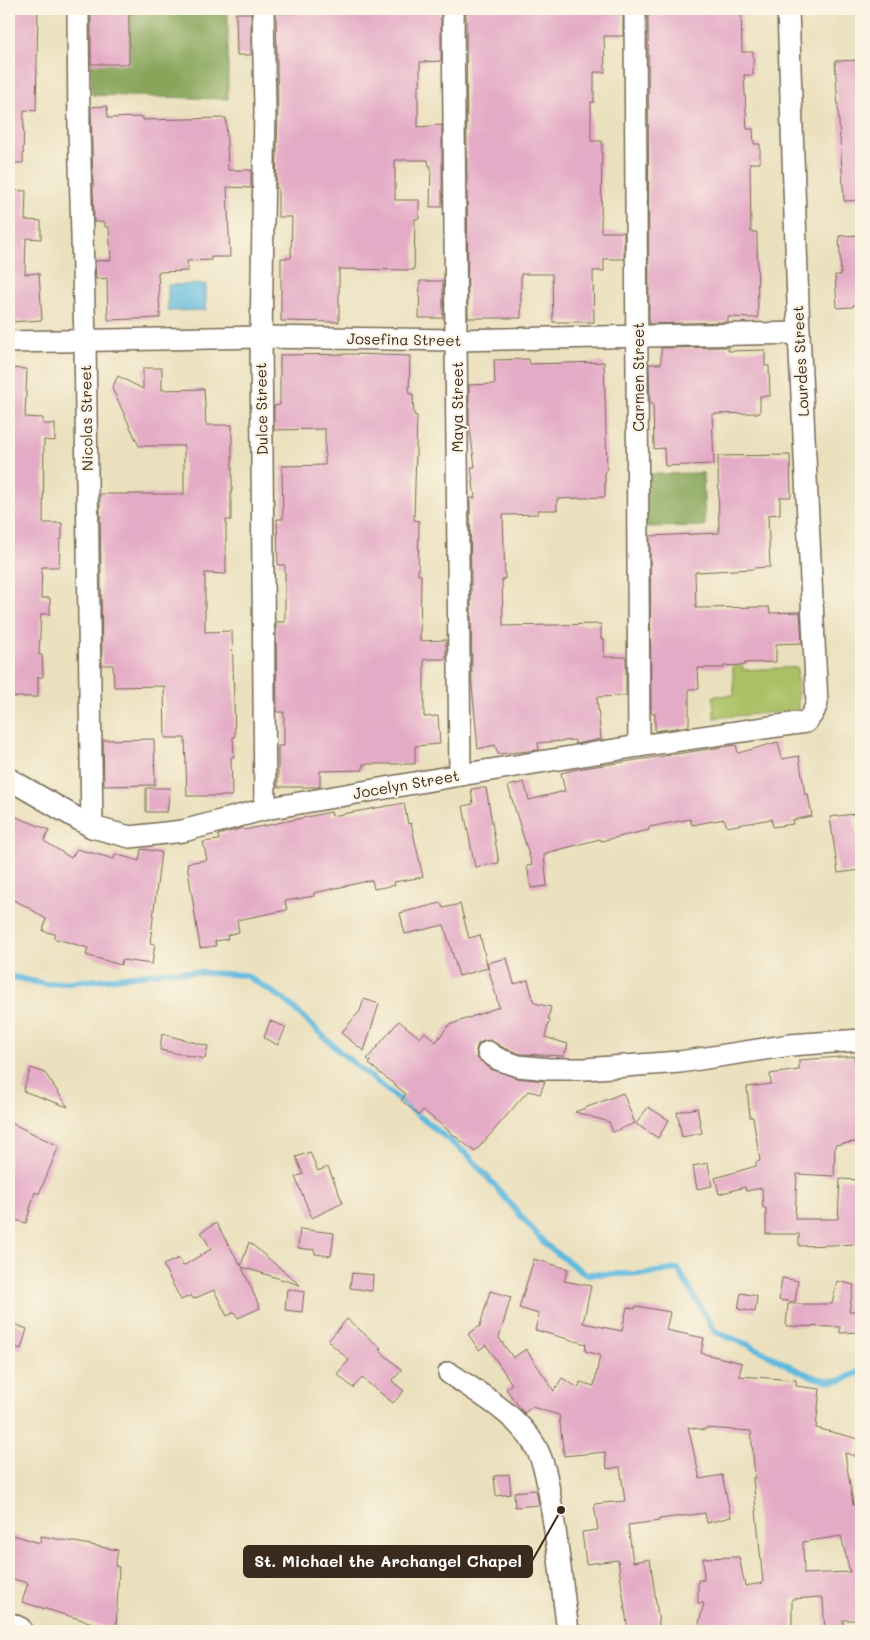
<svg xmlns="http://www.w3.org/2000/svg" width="870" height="1640" viewBox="0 0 870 1640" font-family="Mali,sans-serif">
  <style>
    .green { fill: #aac064; stroke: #727541 }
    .forest { fill: #87a65a; stroke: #61683c }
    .water { fill: #61b9de; stroke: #4e727e }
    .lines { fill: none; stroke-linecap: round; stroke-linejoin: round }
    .stream { stroke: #61b9de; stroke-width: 6 }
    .building { fill: #e4abc6; fill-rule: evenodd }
    .minor-casing { stroke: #786a56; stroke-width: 24 }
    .minor { stroke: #fff; stroke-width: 21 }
    .labels { text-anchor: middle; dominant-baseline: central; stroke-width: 4.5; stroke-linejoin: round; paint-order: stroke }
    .street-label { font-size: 15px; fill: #3b2a1e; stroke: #fcf5e5 }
    .leader { fill: none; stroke: #3b2a1e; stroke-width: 2 }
    .callout-dot { fill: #3b2a1e; stroke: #fcf5e5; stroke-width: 2 }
    .callout { fill: #3b2a1e; stroke: #3b2a1e; stroke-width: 2 }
    .callout-label { font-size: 16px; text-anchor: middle; font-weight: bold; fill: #fff }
  </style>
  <rect width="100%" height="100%" fill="#fcf5e5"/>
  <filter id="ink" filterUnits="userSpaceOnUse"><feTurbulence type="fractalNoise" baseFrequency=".02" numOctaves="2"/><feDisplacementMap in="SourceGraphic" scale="10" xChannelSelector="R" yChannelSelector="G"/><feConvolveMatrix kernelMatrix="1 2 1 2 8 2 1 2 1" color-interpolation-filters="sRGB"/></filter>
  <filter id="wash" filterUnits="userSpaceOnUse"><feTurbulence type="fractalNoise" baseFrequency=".0096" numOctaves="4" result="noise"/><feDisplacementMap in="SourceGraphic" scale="20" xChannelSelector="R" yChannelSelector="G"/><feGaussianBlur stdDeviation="1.12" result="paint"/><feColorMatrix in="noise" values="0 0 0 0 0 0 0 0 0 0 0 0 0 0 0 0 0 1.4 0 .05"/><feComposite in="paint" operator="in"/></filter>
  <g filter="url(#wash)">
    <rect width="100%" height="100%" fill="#eae0bd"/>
    <polygon class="green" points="741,649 743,670 797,667 798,710 714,718 713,696 734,695 732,650"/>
    <g class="forest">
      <polygon points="89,9 228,9 228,99 92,95"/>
      <polygon points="703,473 705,526 643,527 641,474"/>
    </g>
    <polygon class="water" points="206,284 206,310 168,311 168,285"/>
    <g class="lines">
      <polyline class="stream" points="9,976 45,984 109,979 170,971 245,975 285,1000 340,1052 470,1157 546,1245 585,1274 644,1274 678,1269 715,1332 749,1345 799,1371 816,1378 831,1381 842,1380 861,1371"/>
    </g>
    <g id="blocks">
      <g class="building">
        <polygon points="9,9 38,10 36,111 24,110 23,163 9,163"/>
        <polygon points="335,9 441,9 441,61 420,62 420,86 418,86 418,127 442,125 442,207 430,207 431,166 429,166 428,160 395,160 395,200 419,200 419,219 415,219 414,270 339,269 339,322 281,321 281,258 291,258 292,217 278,217 278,188 276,188 278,109 276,13 335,12"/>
        <polygon points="466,9 600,9 600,14 623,14 623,36 604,36 605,72 594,72 594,102 591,102 591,141 602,141 601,232 624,232 624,259 604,259 604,271 593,271 594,322 553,322 552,274 521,274 521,318 468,318"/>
        <polygon points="648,9 741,9 742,52 753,52 753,75 744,75 747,129 753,129 754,144 760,144 760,163 750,163 751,232 757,232 758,318 728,317 728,322 649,324"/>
        <rect x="91" y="13" width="38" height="51"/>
        <polygon points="236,13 251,13 251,55 237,55"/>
        <polygon points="861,60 861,200 844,201 835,61"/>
        <polygon points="107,106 108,118 143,117 143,120 226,118 228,170 251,170 251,188 227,187 230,257 211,257 211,260 187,261 188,271 158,272 160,318 108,320 107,278 96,279 95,261 111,260 109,227 105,227 105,222 94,222 91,107"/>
        <polygon points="9,190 26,191 25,220 41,221 41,239 26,238 25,274 39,273 42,320 9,322"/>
        <polygon points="861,235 861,304 853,305 853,307 837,308 835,275 841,275 839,236"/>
        <polygon points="420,281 443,281 443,318 419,318"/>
        <polygon points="728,347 728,351 765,350 765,366 769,366 770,396 760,396 760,413 712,414 714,464 665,466 664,448 654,449 653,403 650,403 649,364 661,364 661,348"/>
        <polygon points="355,354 410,356 409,394 413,394 414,415 417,416 414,520 419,521 418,575 421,575 420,641 446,640 446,659 424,659 424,717 438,716 440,744 415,746 415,764 363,764 363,770 320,771 320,787 278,787 278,746 284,746 284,712 277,712 276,622 285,622 285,565 278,565 277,519 283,519 282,466 325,465 325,429 274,430 274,406 280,405 280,355"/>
        <polygon points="529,359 530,364 604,362 607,471 605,471 605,497 557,499 557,510 538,510 538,514 503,515 505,579 502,579 503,626 601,624 601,639 604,639 604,657 626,657 626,696 597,697 601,739 575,744 575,740 538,743 539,750 498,754 495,745 478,749 472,685 470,498 475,498 471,467 475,467 469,422 469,385 495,384 494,360"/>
        <polygon points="9,368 27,369 25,417 43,418 43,424 55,424 55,441 44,440 43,523 62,523 62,539 60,539 59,567 42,567 41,598 50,598 50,614 41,614 39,655 42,655 43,677 38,677 38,697 9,697"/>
        <polygon points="143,368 162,368 162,390 204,389 206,425 232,425 232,491 231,491 231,520 226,520 226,574 205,573 205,632 232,631 235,737 233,737 234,757 231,757 232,796 187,796 185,738 165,738 164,686 114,687 113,665 102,665 100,494 184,494 184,446 139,446 112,388 118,376 143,389"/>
        <polygon points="790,455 791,497 780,497 780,514 768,515 770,567 754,568 754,569 695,572 696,608 769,607 770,613 800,612 802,643 776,644 776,662 745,663 745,665 724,666 724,668 698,668 699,689 689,689 689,726 655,731 655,713 651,713 650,536 719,533 718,456"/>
        <polygon points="154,739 155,785 104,786 103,740"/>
        <polygon points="778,742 782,759 799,756 805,795 808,794 812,816 792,820 793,824 773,827 771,819 727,827 724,819 692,825 690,819 649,827 649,830 601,841 600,839 546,853 546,854 544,855 547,886 531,888 527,866 532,865 508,786 524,782 529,800 565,791 561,773 577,769 736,745 738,753"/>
        <polygon points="146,788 170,788 167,812 146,812"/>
        <polygon points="479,788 486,788 499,863 475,867 463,806 473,804 471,789"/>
        <polygon points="404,803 408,824 411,823 423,877 394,882 395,885 374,889 372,880 314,893 314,896 285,901 287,910 237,920 239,932 227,935 228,939 215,941 216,946 200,948 187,863 207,860 203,842 219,840 218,835 243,828 244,830 331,812 332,816"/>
        <polygon points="9,814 49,830 44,841 71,858 77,849 114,859 115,854 139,861 141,849 161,852 150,943 155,944 152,964 122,960 121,965 86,955 88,948 53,938 55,934 43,931 46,919 26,906 9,898"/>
        <polygon points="854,814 860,870 838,873 830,817"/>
        <polygon points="441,903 443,908 460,904 469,938 480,935 488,968 459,976 444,925 405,934 400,913"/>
        <polygon points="507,958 514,984 528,980 534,1003 551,1007 548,1019 550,1019 545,1037 568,1044 564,1056 521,1054 504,1048 490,1040 483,1041 478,1044 476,1050 477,1058 491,1069 517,1078 545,1081 540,1094 528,1091 475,1152 423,1110 419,1115 401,1100 406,1094 369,1064 371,1062 367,1059 399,1021 420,1038 425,1032 436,1042 449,1025 499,1007 487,963"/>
        <polygon points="364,999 379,1004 364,1051 341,1033 360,1011"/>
        <polygon points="270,1021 286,1027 278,1045 264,1038"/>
        <polygon points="162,1034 208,1046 205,1059 160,1050"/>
        <polygon points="854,1056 857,1091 861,1091 861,1114 858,1114 861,1141 835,1145 834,1176 797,1174 795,1219 838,1219 840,1179 861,1180 861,1244 799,1246 799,1234 766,1234 766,1208 763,1208 762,1188 746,1191 745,1187 719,1194 715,1178 756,1166 756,1162 760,1161 753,1117 750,1117 747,1087 771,1084 770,1074 799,1070 799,1060"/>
        <polygon points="31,1068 45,1073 68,1107 23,1091"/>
        <polygon points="623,1093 635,1123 613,1132 609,1122 575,1112"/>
        <polygon points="648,1107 669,1120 658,1138 636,1124"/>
        <polygon points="697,1108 702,1133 682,1137 677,1112"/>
        <polygon points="9,1122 59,1146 39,1194 35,1192 26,1223 9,1218"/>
        <polygon points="310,1152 318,1171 328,1167 343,1203 312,1218 295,1177 303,1174 296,1157"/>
        <polygon points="708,1163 712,1186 697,1189 693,1166"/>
        <polygon points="216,1223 241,1266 249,1242 300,1285 242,1267 260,1308 238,1318 235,1312 227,1316 214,1290 193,1299 191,1295 181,1300 163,1265 179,1258 183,1266 211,1249 201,1232"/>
        <polygon points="300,1229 334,1233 331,1256 315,1254 315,1250 298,1248"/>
        <path d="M534,1259L568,1269L564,1281L591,1286L583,1323L622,1331L627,1307L635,1309L636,1306L670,1312L666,1330L704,1338L701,1353L742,1363L739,1376L796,1380V1386L820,1389L816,1428L859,1439L855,1456L845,1453L853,1505L861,1504V1620H843L844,1631H825L823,1599H821V1597L792,1599V1631H697L704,1603H698V1580H704L703,1558L739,1557L745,1586L763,1583L753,1478H755L751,1431L705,1428V1430L688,1427L700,1479L722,1475L731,1517L707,1523L705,1513L659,1519V1521L628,1525L633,1562L650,1559L660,1631H628L618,1560L586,1564L582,1532L598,1530L594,1504L625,1501L620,1467L607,1469L605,1452L564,1456L559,1415L532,1407L524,1413L519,1407L506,1389L512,1384L486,1345L479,1350L468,1334L480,1326L490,1291L511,1297L499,1338L513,1358L526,1349L554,1391L562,1378L579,1388L580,1382L594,1386L600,1355L585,1351L586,1344L535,1330L539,1314L519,1308ZM841,1536L850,1572L804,1574L803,1542Z"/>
        <polygon points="352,1273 373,1275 372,1291 350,1288"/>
        <polygon points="782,1278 798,1281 795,1302 779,1300"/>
        <polygon points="837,1281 854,1285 849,1311 859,1311 860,1332 840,1333 840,1327 786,1326 788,1304 832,1304"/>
        <polygon points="287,1289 304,1292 302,1312 285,1310"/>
        <polygon points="741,1293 757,1296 755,1312 738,1309"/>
        <polygon points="347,1319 381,1348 379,1350 402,1370 392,1381 404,1391 393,1403 362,1378 353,1388 337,1374 349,1360 328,1341"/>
        <polygon points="9,1322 27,1329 21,1349 9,1345"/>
        <polygon points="509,1474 511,1494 496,1496 494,1476"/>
        <polygon points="536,1490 539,1505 515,1507 514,1492"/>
        <polygon points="13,1535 40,1543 41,1536 118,1550 115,1566 119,1567 116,1630 22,1602 28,1583 9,1578 9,1552"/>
      </g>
    </g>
  </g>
  <g filter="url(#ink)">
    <use href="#blocks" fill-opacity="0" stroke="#786a56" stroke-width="1"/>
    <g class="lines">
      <defs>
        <g id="minor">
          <polyline points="78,9 79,129 85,342 92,827"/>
          <polyline points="263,9 265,109 261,337 265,809"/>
          <polyline points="453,9 460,775"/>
          <polyline points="635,9 639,746"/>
          <polyline points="9,342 261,337 456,340 799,333"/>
          <polyline points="9,779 92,827 130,837 183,831 265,809 460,775 639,746 806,722 813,713 817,703 799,333 788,9"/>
          <polyline points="488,1052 498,1059 518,1066 549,1069 584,1069 680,1062 790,1045 861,1040"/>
          <path d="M449,1373C477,1392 516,1414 534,1444C547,1465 549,1493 553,1517C559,1555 563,1593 568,1631"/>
          <polyline points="9,1623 20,1628 21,1631"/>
        </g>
      </defs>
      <use href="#minor" class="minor-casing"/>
      <use href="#minor" class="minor"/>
    </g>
  </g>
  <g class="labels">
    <g class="street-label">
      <text transform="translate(404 339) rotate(1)">Josefina Street</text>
      <text transform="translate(800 361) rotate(-93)">Lourdes Street</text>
      <text transform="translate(638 377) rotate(-90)">Carmen Street</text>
      <text transform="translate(457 407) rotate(-90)">Maya Street</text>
      <text transform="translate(261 409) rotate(-91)">Dulce Street</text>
      <text transform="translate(86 418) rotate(-91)">Nicolas Street</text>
      <text transform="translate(406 784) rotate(-10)">Jocelyn Street</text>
    </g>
  </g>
  <path class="leader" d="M561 1510L532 1561"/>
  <circle class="callout-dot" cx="561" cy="1510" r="5"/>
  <rect class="callout" x="244" y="1546" width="288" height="31" rx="5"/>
  <g class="callout-label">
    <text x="388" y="1567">St. Michael the Archangel Chapel</text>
  </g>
  <rect width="870" height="1640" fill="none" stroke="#fcf5e5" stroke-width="30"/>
</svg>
